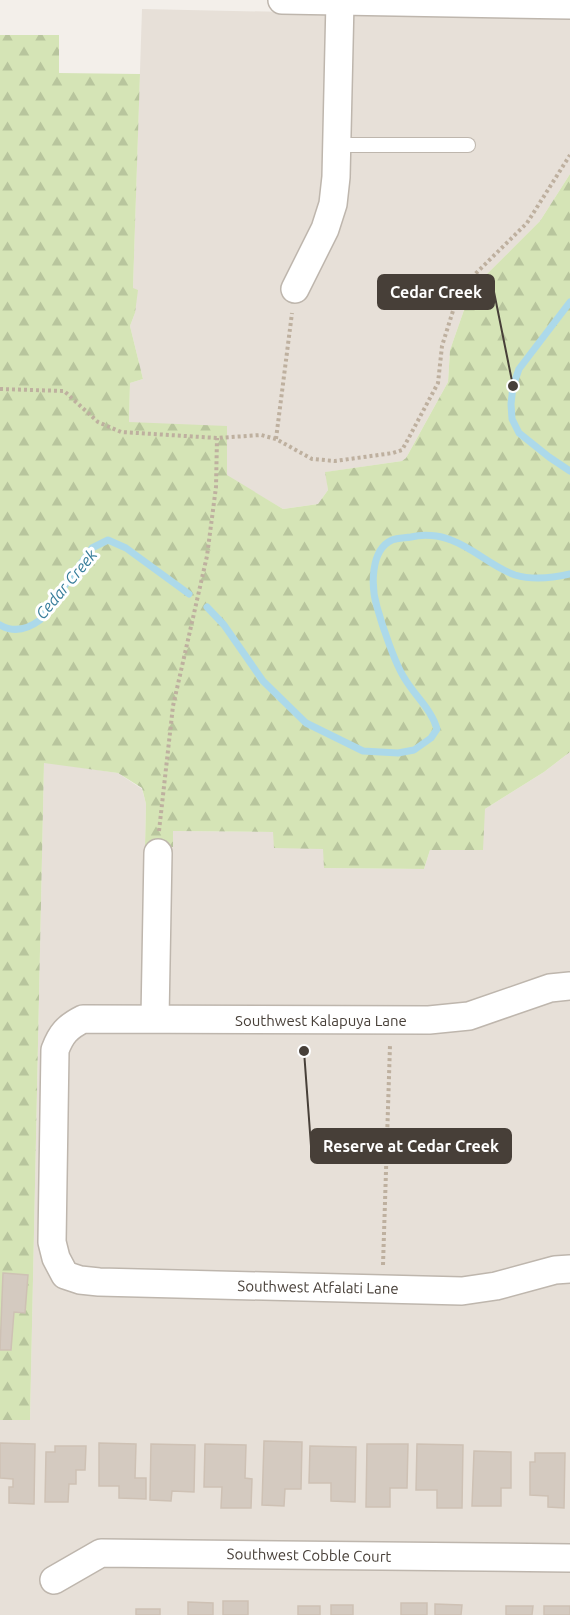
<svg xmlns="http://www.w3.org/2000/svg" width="570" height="1615" viewBox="0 0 570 1615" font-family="Ubuntu,sans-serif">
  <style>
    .residential { fill: #e7e0d8 }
    .forest { fill: url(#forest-firs) }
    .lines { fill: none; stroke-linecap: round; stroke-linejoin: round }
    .stream { stroke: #acd9ea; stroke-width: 7 }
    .building { fill: #d4cac0; stroke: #cec1b4; stroke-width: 1.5 }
    .lane-casing { stroke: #beb6ad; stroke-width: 16 }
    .street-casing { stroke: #beb6ad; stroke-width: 30 }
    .path { stroke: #beb09f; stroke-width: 4; stroke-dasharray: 3 3; stroke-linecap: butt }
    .lane { stroke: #fff; stroke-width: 14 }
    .street { stroke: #fff; stroke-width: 27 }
    .labels { text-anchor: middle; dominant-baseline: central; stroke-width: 6; stroke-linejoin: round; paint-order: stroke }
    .street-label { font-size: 15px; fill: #473f38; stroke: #fff }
    .water-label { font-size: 16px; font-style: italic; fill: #377d9a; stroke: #fff }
    .leader { fill: none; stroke: #473f38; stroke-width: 2 }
    .callout-dot { fill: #473f38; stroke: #fff; stroke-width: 2 }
    .callout { fill: #473f38; stroke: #473f38; stroke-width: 2 }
    .callout-label { font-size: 16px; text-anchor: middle; font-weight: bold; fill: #fff }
  </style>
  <defs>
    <pattern id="forest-firs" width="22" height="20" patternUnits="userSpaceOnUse" patternTransform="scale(1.5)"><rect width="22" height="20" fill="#d5e4b6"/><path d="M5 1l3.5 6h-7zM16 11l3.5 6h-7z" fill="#b8c59d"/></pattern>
  </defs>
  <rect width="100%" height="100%" fill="#f3efea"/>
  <g class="residential">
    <polygon points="142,9 570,18 570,174 540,221 471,290 450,350 448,382 406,458 402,461 326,472 328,490 318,504 283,509 138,424 129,422 130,383 143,379 130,326 135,313 133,288"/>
    <polygon points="570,752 570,1615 0,1615 0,1420 30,1420 44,762 118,773 142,789 146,804 145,846 173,831 274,832 274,848 324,848 324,868 424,869 430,850 485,809 544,772"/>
  </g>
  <polygon class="forest" points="0,35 59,35 59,73 140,74 133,288 138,290 135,313 130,326 143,379 130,383 129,422 227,426 227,475 283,509 318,504 328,490 325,472 402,461 406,458 448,382 450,350 471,290 540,221 570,174 570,752 544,772 485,809 483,850 430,850 424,869 324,868 323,849 274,848 273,832 173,831 173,847 145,846 146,804 142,788 118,773 44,763 30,1420 0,1420"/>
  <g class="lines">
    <g class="stream">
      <polyline points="570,302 519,369 513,386 511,404 512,419 519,433 549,457 570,471"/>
      <path d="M207,607L224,625L263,681L306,723L363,751L398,753L414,750L431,738L437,729C432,710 415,696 405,679C395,664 382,625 377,607C371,587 370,550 392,540C397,538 405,538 411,537C423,534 439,535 451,540C475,549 492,567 515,575C532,580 553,578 570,574"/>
      <path d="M0,625C14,633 28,629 40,620L92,548L108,540L126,548L189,594"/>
    </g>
  </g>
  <g class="building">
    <polygon points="3,1273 28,1275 25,1313 14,1312 11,1350 0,1350"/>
    <polygon points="264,1441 302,1442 301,1489 285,1489 284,1506 262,1505"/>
    <polygon points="0,1443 35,1444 34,1504 9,1503 9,1487 13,1487 13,1479 0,1478"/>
    <polygon points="99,1443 136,1444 135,1478 146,1478 146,1499 119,1498 119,1486 99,1486"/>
    <polygon points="151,1444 195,1445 194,1492 172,1491 171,1501 150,1500"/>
    <polygon points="205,1444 246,1445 245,1478 252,1479 251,1508 221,1508 222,1487 204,1487"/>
    <polygon points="367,1444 408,1444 407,1488 390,1488 390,1507 366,1507"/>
    <polygon points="417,1444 463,1445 462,1508 437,1508 437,1490 416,1490"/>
    <polygon points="55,1446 86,1446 85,1470 76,1470 76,1484 69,1484 68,1502 45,1502 46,1452 55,1452"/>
    <polygon points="310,1446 356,1447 355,1502 331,1501 331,1483 309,1483"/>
    <polygon points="474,1451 511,1452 511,1488 501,1488 501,1506 472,1506"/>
    <polygon points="535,1453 565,1453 564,1508 548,1507 548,1496 530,1495 530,1462 535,1462"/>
    <rect x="223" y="1601" width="25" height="14"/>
    <polygon points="188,1602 213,1603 213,1615 188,1615"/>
    <rect x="401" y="1603" width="26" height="12"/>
    <polygon points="435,1604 462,1605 461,1615 435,1615"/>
    <rect x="331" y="1605" width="22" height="10"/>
    <rect x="298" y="1606" width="22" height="9"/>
    <polygon points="506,1606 533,1606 532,1615 506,1615"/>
    <rect x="544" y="1606" width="26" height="9"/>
    <rect x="136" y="1609" width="24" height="6"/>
  </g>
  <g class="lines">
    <defs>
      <polyline id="lane" points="336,145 468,145"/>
      <g id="street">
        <polyline points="282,0 570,5"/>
        <polyline points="295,289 325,229 333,204 336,177 340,1"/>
        <path d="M570,986L550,988L469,1016L429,1020L83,1019C67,1027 61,1034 55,1050L52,1242L56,1258L65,1275L80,1280L99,1282L462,1291L496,1286L555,1270L570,1269"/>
        <polyline points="155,1018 158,853"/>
        <polyline points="54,1580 101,1553 570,1558"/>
      </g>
    </defs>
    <use href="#lane" class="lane-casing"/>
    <use href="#street" class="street-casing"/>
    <g class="path">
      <polyline points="0,389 64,391 98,422 121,432 217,438 261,435 276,439 312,459 335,461 393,453 402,450 406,443 438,383 442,346 457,298 464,285 527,223 570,155"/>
      <polyline points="276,439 292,313"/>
      <polyline points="159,831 173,706 207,556 216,487 217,438"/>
      <polyline points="383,1265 390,1045"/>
    </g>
    <use href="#lane" class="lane"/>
    <use href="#street" class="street"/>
  </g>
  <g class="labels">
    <g class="street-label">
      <text x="321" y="1020">Southwest Kalapuya Lane</text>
      <text transform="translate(318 1287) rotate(1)">Southwest Atfalati Lane</text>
      <text transform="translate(309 1555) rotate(1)">Southwest Cobble Court</text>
    </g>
    <g class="water-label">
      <text transform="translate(66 584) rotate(-50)">Cedar Creek</text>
    </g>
  </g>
  <path class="leader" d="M513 386L494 292M304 1051L311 1146"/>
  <g class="callout-dot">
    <circle cx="513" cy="386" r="6"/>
    <circle cx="304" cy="1051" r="6"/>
  </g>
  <g class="callout">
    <rect x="378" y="275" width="116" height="34" rx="6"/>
    <rect x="311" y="1129" width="200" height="34" rx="6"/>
  </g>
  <g class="callout-label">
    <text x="436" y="298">Cedar Creek</text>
    <text x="411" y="1152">Reserve at Cedar Creek</text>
  </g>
</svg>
